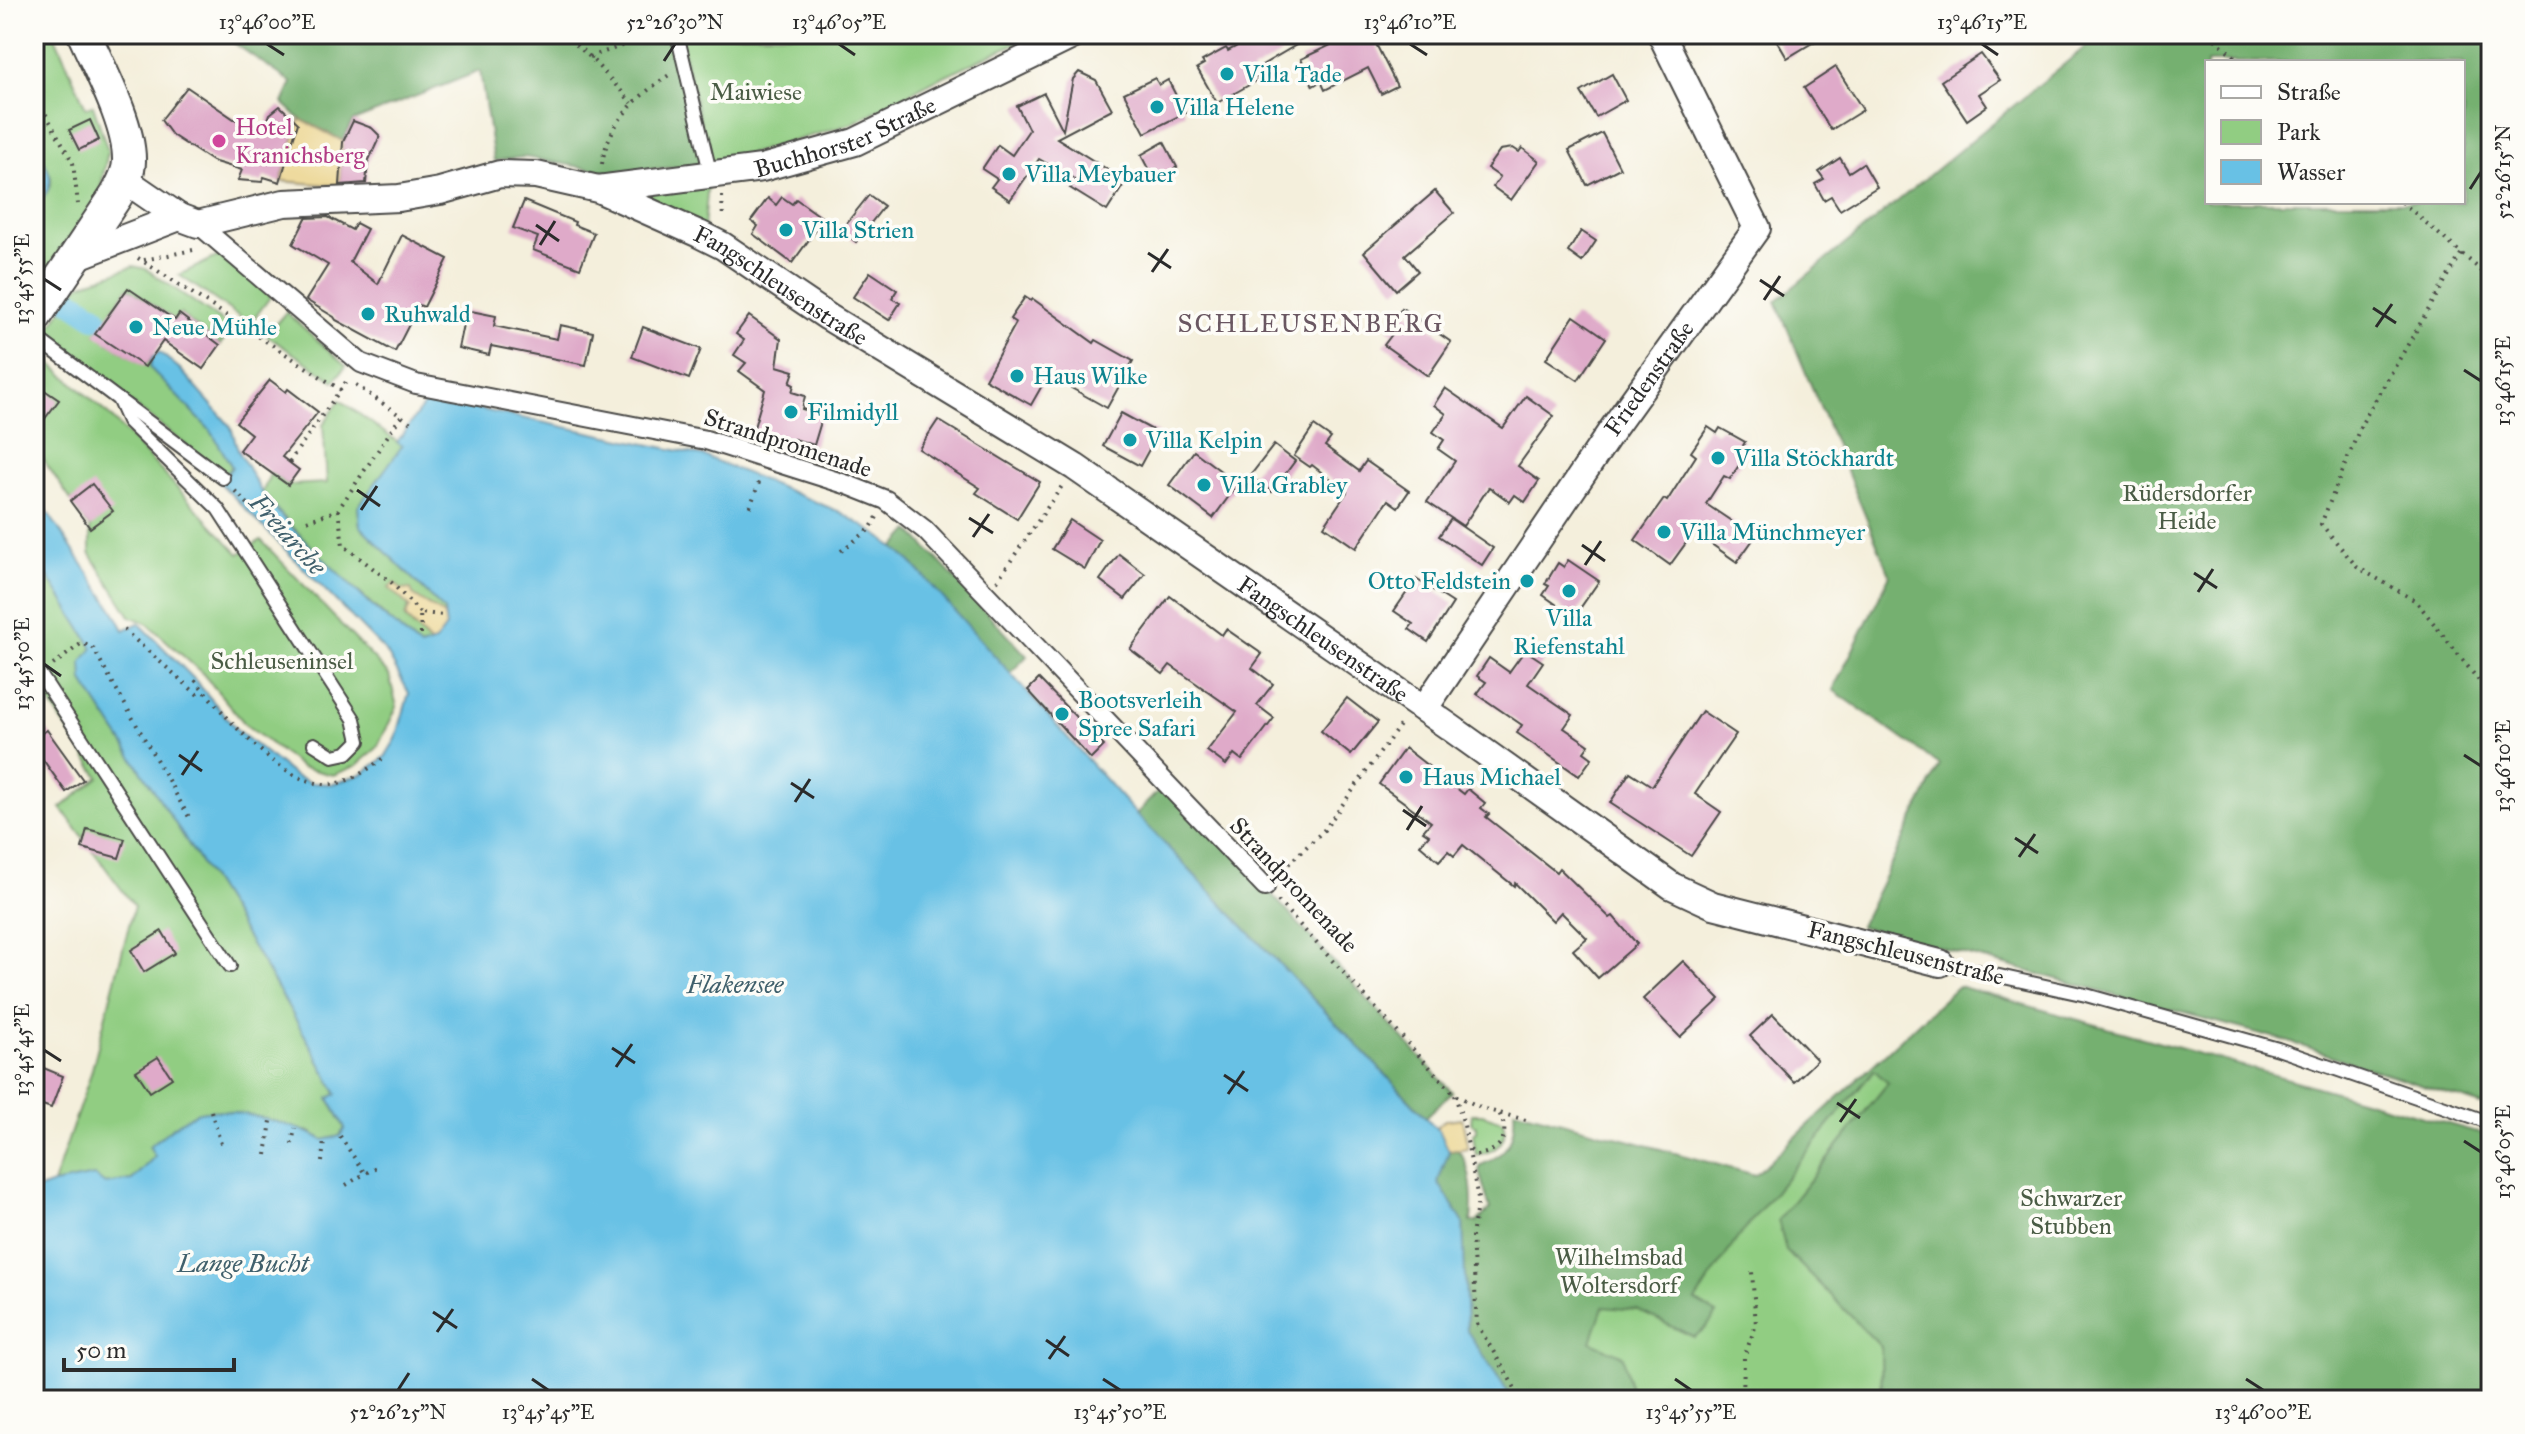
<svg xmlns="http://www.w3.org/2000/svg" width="2525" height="1434" viewBox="0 0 2525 1434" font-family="'IM FELL Great Primer',serif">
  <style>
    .green { fill: #91cd82; stroke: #5e7c56; stroke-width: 2 }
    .forest { fill: #74b070; stroke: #506e4e; stroke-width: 2; fill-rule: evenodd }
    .sand { fill: #eeda9e; stroke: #8c8264; stroke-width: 2 }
    .water { fill: #68c1e5; stroke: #4a7688; stroke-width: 2 }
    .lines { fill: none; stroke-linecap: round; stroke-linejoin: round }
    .canal { stroke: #68c1e5; stroke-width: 24 }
    .building { fill: #dfaac9 }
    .service-casing { stroke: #494846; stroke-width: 16 }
    .pedestrian-casing { stroke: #494846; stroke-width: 22 }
    .minor-casing { stroke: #494846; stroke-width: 30 }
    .tertiary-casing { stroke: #494846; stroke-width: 36 }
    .path { stroke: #494846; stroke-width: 4; stroke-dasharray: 2 6; stroke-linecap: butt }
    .service { stroke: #fff; stroke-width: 12 }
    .pedestrian { stroke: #fff; stroke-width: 18 }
    .minor { stroke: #fff; stroke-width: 26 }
    .tertiary { stroke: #fff; stroke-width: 32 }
    .ticks { fill: none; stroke: #2b2b2b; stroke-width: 3 }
    .culture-dot { fill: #0f9aa8; stroke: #fdfcf7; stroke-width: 3 }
    .hotel-dot { fill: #d1479c; stroke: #fdfcf7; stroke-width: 3 }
    .labels { text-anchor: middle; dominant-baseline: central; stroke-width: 7; stroke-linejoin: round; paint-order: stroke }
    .culture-label { font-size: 24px; fill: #0d838f; stroke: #fdfcf7; text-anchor: start }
    .park-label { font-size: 24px; fill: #4a5c45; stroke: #fdfcf7 }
    .hotel-label { font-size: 24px; fill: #b23c85; stroke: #fdfcf7; text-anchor: start }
    .street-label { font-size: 24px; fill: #2b2b2b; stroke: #fdfcf7 }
    .neighbourhood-label { font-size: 26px; letter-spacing: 2px; fill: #6a5762; stroke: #fdfcf7 }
    .water-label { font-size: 26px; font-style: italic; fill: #40606c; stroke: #fdfcf7 }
    .neatline { fill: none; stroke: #2b2b2b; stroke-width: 3 }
    .ticks-label { font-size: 20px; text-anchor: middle; fill: #2b2b2b }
  </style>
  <rect width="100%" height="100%" fill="#fdfcf7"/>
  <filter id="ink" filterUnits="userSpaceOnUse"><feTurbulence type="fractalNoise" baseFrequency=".0125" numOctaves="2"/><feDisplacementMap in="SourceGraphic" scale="16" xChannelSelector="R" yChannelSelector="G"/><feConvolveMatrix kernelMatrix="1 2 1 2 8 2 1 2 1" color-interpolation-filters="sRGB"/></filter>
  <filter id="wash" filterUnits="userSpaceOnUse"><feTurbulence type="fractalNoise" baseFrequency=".006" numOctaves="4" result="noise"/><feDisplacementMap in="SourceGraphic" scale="32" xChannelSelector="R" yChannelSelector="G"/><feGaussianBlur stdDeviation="1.8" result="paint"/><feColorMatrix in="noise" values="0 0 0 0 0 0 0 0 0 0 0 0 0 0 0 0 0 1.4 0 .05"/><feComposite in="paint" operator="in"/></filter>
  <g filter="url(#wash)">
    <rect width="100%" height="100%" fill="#f4efdc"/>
    <g class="green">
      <polygon points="34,34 54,34 86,108 93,105 108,151 99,196 47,271 34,262 34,202 40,201 51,185 51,177 34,142"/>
      <polygon points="679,34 1036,34 933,81 851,124 711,165"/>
      <polygon points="708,182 704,229 655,204 648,191"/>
      <polygon points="219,256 271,296 250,324 179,275"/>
      <polygon points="133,266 146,269 232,328 220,345 180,314 175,320 128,288 96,334 145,366 152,358 150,368 211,431 232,467 225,475 44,336 79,285"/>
      <polygon points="286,312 346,366 334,381 266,335"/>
      <polygon points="37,351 109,415 239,554 261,540 389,675 397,707 377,748 356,766 333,775 301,767 246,725 203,674 148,624 130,616 90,553 90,528 34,446 34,353"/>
      <path d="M340,400L403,446L358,507L360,526L444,610V615L412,595L405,618L431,644L420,647C364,599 310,549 262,493L271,472L288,485L327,483L323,425Z"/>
      <path d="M34,554L93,648L83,681C171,817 261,951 337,1094L329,1099L345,1128L340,1136L324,1140L308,1131L149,1146L156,1156L132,1180L105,1184L94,1176L53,1184L91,1073L134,906L61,808L99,777L34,679Z"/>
      <polygon points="1958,986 1951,1007 1965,1010 1985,993 2010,1000 1787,1249 1881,1347 1882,1400 1529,1400 1477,1222 1490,1209 1483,1183 1522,1133 1528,1113 1755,1175"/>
      <path d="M1472,1114H1482L1503,1121C1509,1142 1496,1152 1476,1155L1473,1134L1477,1132V1126L1471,1123Z"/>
    </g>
    <g class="forest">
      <polygon points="221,34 679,34 711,165 609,172 524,157 494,161 480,71 353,121 343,141 300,119 283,103 292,83"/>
      <path d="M2101,34H2491V1108L2280,1039L1860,926L1940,765L1833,690L1890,575L1776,301ZM2463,62V202H2207V62Z"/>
      <polygon points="910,530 1027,656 1010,674 911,562 894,548"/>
      <polygon points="1166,783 1265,887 1452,1092 1426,1117 1136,814"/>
      <path d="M1958,986L2491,1136V1400H1882L1881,1347L1786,1250L1778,1220L1888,1083L1874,1070L1739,1236L1695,1301L1717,1314L1706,1328L1694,1337L1637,1310L1603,1307L1591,1342L1623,1356L1631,1392L1625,1400H1513L1467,1331L1463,1222L1438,1182L1449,1151L1458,1150C1473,1167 1473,1201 1471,1222H1477L1490,1209L1479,1171L1481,1165C1509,1154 1516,1137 1514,1109L1755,1175Z"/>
    </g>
    <g class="sand">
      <polygon points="300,119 343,141 340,186 281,181"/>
      <polygon points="394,583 402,590 411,589 413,595 444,615 446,627 435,642 431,644 405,617 410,607 389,588"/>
      <polygon points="1462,1118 1468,1148 1449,1151 1436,1127 1445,1120"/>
    </g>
    <g class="water">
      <path d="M34,142C45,165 61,180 40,201L34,202Z"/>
      <path d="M159,352L180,369L231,427L238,450L262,493L290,526L371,605L420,647L435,642L446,627L444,610L360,526L358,507L402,446L397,442L426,402L447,409L450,403L704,456L840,512L881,537L911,562L1136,814L1440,1132L1449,1151L1438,1182L1463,1222L1467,1331L1513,1400H34V1191L53,1184L94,1176L105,1184L132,1180L155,1156L149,1146C163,1136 180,1120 196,1113C221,1103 300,1126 324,1140L340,1136L345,1128L329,1098L337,1094C261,951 171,817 83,681L82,662L93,648L34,554V492L114,611L124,630L139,623L195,680L238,731L296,777L312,783L333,784L362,774L385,757L396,739L409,693L387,653L220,483L232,467L211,431L150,368L152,358Z"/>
    </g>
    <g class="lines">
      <polyline class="canal" points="71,301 95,317"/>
    </g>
    <g id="blocks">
      <g class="building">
        <polygon points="1260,34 1315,34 1252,71 1258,80 1217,103 1197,68 1204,64 1202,61 1226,48 1228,51"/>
        <polygon points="1354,34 1371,34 1397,86 1381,94 1368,68 1325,90 1321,81 1313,86 1301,59"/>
        <polygon points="1773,34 1827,34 1787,58"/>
        <polygon points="1981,54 2000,80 1979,94 1987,106 1967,120 1941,81"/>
        <polygon points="1836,67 1863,110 1831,130 1804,88"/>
        <polygon points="1079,72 1096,80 1112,109 1057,138 1126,181 1107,211 1070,188 1076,180 1039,159 1010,200 991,187 997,179 982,169 998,145 1012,155 1029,130 1017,106 1044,93 1063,130 1073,79"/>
        <polygon points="1612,74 1626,100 1596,117 1581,92"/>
        <polygon points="1155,78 1159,85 1168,80 1185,113 1145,133 1124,93"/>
        <polygon points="187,87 234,119 265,128 270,114 280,106 298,123 280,182 264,177 262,182 238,180 242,170 212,161 172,135 161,120"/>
        <polygon points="90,120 99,140 79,150 69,130"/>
        <polygon points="353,121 372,128 380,136 368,162 366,183 340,185 343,142"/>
        <polygon points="1602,133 1620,168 1587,185 1569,150"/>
        <polygon points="1164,142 1177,167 1154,180 1141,155"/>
        <polygon points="1513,148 1519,152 1522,148 1539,161 1511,200 1493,187 1500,177 1487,168 1500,150"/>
        <polygon points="1840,158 1849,172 1863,163 1877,187 1840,210 1831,196 1824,200 1815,184 1824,179 1819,172"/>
        <polygon points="1435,191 1454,213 1405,255 1418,271 1396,290 1364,252"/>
        <polygon points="869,195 884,206 856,242 841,230"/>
        <polygon points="782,197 792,204 796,199 824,219 792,263 753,234 758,226 751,221 768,198 776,205"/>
        <polygon points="524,201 575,222 574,225 594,233 580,268 533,250 538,237 513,228"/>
        <polygon points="328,217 352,230 356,223 367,229 350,262 378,284 402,235 448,259 424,307 419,305 395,352 336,320 334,317 306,300 328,265 293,244 306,218"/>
        <polygon points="1581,231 1596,241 1582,262 1568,252"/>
        <polygon points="870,272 897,290 892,298 900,303 889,320 853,297"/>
        <polygon points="128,288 175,320 179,314 220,345 203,369 163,341 145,367 95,334"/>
        <polygon points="1025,297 1031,301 1033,299 1094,343 1096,340 1133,361 1107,408 1048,375 1031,405 985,379 1016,323 1010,319"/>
        <polygon points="1402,308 1451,342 1428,376 1384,345 1393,333 1388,329"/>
        <polygon points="466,310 496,316 494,326 557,339 560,325 593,332 586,365 491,346 489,355 458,348"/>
        <polygon points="749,316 781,339 777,366 794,371 790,383 794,385 792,392 805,396 802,409 823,415 814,445 794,439 789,454 750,441 765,390 739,371 746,363 734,355 744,340 736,334"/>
        <polygon points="1574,316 1606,338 1578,380 1546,359"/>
        <polygon points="643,327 701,349 689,379 632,357"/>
        <polygon points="270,380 286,392 288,389 318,412 282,457 299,470 288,485 239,450 251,434 236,422"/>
        <polygon points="34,383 59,400 34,433"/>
        <polygon points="1445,388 1503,428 1526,396 1554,416 1518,466 1539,481 1525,502 1515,495 1510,502 1489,487 1463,526 1427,502 1455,461 1438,449 1444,440 1433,432 1446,414 1434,405"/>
        <polygon points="1121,413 1158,433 1140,466 1103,446"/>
        <polygon points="938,420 1040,482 1017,519 976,493 980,488 919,449"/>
        <polygon points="1314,426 1331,438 1325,446 1359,471 1366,461 1409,491 1398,507 1388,500 1356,548 1324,526 1347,492 1312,465 1310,467 1294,456"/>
        <polygon points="1708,427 1717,433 1720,428 1745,442 1737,456 1743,459 1730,479 1724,476 1706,504 1755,537 1737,562 1694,532 1670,565 1635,540 1664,499 1667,501 1696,456 1691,452"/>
        <polygon points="1274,445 1295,461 1272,492 1250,476"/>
        <polygon points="1194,451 1238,484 1213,518 1169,485"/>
        <polygon points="92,484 113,511 90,528 70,501"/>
        <polygon points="1451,519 1493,548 1482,565 1439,536"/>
        <polygon points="1070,520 1100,540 1085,569 1052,549"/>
        <polygon points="1119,554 1145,574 1125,599 1100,580"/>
        <polygon points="1568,560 1599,581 1574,617 1543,595 1549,586 1545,584 1558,563 1564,567"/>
        <polygon points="1416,579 1453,603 1428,642 1409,629 1413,624 1394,611"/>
        <polygon points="1170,596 1222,635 1226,629 1262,654 1252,668 1273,684 1257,705 1274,718 1242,760 1234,754 1226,765 1207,751 1237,712 1170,665 1163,674 1130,649"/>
        <polygon points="1525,650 1543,662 1528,684 1573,715 1564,728 1589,745 1584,752 1592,758 1579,776 1517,733 1522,725 1477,694 1486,682 1477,676 1489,658 1509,672"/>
        <polygon points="1039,679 1104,746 1091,759 1028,690"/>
        <polygon points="1347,698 1378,722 1351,755 1321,731"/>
        <polygon points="1702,711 1736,734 1695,794 1721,812 1691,856 1610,803 1630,772 1652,786"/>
        <polygon points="47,730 83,780 66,792 34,747 34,739"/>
        <polygon points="1405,748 1464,794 1468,789 1485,803 1481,808 1489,814 1486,817 1556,872 1559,868 1610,918 1613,916 1637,944 1598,978 1573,950 1587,938 1561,912 1553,921 1515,883 1514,886 1463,845 1454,856 1448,851 1439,861 1420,845 1429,835 1423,831 1431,822 1379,784"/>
        <polygon points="87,829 125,839 119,858 82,848"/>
        <polygon points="162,931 175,953 144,972 131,950"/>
        <polygon points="1683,961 1720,999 1680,1037 1643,999"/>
        <polygon points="1773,1014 1817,1060 1794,1082 1750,1036"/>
        <polygon points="158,1057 172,1078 150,1092 136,1071"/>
        <polygon points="34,1064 63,1076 51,1108 34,1102"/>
      </g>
    </g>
  </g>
  <g filter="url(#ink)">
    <use href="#blocks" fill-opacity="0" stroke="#494846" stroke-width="2"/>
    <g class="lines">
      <defs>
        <g id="service">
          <polyline points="677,34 711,176"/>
          <polyline points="34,336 223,478"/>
          <polyline points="119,401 128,421 218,509 354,719 359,741 347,753 333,756 314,744"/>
          <polyline points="34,665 230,966"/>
          <polyline points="1940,963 2086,995 2278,1049 2491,1123"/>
        </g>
        <polyline id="pedestrian" points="198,224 361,363 416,384 706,440 848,485 886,500 925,530 1265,887"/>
        <g id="minor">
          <path id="s1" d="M125,180L179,217L198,224L284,203L399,198L440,191L500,174L536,175L598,189L699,234L723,246L828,317L1075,467L1451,728L1672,886L1713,905L1940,963"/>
          <path id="s2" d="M598,189L762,168L855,142L1076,34"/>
          <polyline points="78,256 179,217"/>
          <path id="s3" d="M1424,709L1612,430L1757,228L1661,34"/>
        </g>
        <path id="tertiary" d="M34,318L116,196C122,185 129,174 129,161C130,125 99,68 84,34"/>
      </defs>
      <use href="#service" class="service-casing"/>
      <use href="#pedestrian" class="pedestrian-casing"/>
      <use href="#minor" class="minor-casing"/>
      <use href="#tertiary" class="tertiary-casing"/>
      <g class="path">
        <polyline points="564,34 590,57 632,103"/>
        <polyline points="2209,34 2241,62"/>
        <polyline points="590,57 655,34"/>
        <polyline points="34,93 73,163 78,204"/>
        <path d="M602,164C608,123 636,97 669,75"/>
        <polyline points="722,196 723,219"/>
        <polyline points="2402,202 2491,279"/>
        <polyline points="2461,254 2362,423 2321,524 2357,567 2416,601 2491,696"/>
        <polyline points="138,258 341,390"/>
        <polyline points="144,260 198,249"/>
        <polyline points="356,385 411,423"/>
        <polyline points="289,462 348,379"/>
        <polyline points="235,491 256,512"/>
        <polyline points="750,507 761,477"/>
        <polyline points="338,510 343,545 392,583 420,613"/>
        <polyline points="307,521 338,510 401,416"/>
        <polyline points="841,551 870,529 877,517"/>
        <polyline points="997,581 1062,486"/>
        <polyline points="124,630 198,695"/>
        <polyline points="421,634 420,613 444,615"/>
        <polyline points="53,665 82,643 93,648 190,819"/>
        <path d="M195,680C224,714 282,787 330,784C351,783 368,769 385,757"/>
        <polyline points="1277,875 1324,830 1403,721"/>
        <polyline points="1278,901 1455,1095 1484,1109 1526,1120"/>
        <polyline points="1455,1095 1464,1125 1478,1199 1472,1236 1477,1324 1522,1400"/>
        <polyline points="211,1111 221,1144"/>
        <polyline points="340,1136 365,1174"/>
        <polyline points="292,1144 295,1128"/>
        <path d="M1470,1150L1476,1155C1500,1152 1512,1136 1499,1113"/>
        <polyline points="266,1155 271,1121"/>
        <polyline points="322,1162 324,1140"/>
        <polyline points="346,1185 376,1167"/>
        <polyline points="1743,1400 1744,1357 1756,1325 1752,1272"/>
      </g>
      <use href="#service" class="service"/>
      <use href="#pedestrian" class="pedestrian"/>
      <use href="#minor" class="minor"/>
      <use href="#tertiary" class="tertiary"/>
    </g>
  </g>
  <path class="ticks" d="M267,44L284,55M839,44L855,55M1410,44L1427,55M1982,44L1998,55M664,61L675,44M2470,189L2481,172M536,225L559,241M540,245L555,221M1148,253L1171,268M1152,272L1168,249M44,279L61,290M1760,280L1784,296M1764,300L1780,276M2373,308L2396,323M2376,327L2392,304M2464,370L2481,381M357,490L380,506M361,510L377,486M969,518L993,533M973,537L989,514M1582,545L1605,561M1585,565L1601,541M2194,573L2217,588M2198,592L2213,569M44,664L61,676M179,755L202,771M2464,755L2481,766M182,775L198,751M791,783L814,798M795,802L810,779M1403,810L1426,826M1407,830L1422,806M2015,838L2038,853M2019,857L2035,834M612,1048L635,1063M44,1050L61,1061M616,1067L632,1044M1224,1075L1248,1091M1228,1094L1244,1071M1837,1103L1860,1118M1840,1122L1856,1099M2464,1141L2481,1152M433,1312L457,1328M437,1332L453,1309M1046,1340L1069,1356M1049,1359L1065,1336M532,1379L548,1390M1103,1379L1120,1390M1675,1379L1691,1390M2246,1379L2263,1390M398,1390L409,1373"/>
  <g class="culture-dot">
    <circle cx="1227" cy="74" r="8"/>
    <circle cx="1157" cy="107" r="8"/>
    <circle cx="1009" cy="174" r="8"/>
    <circle cx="786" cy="230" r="8"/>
    <circle cx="368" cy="314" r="8"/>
    <circle cx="136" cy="327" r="8"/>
    <circle cx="1017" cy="376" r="8"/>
    <circle cx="791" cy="412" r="8"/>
    <circle cx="1130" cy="440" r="8"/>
    <circle cx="1718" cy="458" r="8"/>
    <circle cx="1204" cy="485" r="8"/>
    <circle cx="1664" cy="532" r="8"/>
    <circle cx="1527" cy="581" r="8"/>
    <circle cx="1569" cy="591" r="8"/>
    <circle cx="1062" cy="714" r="8"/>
    <circle cx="1406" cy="777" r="8"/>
  </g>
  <circle class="hotel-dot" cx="219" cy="141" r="8"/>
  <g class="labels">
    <g class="culture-label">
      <text x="1243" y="74">Villa Tade</text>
      <text x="1173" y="107">Villa Helene</text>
      <text x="1025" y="174">Villa Meybauer</text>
      <text x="802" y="230">Villa Strien</text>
      <text x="384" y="314">Ruhwald</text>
      <text x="152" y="327">Neue Mühle</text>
      <text x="1033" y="376">Haus Wilke</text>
      <text x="807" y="412">Filmidyll</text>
      <text x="1146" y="440">Villa Kelpin</text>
      <text x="1734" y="458">Villa Stöckhardt</text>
      <text x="1220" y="485">Villa Grabley</text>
      <text x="1680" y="532">Villa Münchmeyer</text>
      <text x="1511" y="581" text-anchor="end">Otto Feldstein</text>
      <text x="1569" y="618" text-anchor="middle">Villa<tspan x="1569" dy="28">Riefenstahl</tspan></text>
      <text x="1078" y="700">Bootsverleih<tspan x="1078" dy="28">Spree Safari</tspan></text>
      <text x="1422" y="777">Haus Michael</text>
    </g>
    <g class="park-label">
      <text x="756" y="92">Maiwiese</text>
      <text x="2187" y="493">Rüdersdorfer<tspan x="2187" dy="28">Heide</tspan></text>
      <text x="282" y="661">Schleuseninsel</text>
      <text x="2071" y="1198">Schwarzer<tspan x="2071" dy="28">Stubben</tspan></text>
      <text x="1619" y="1257">Wilhelmsbad<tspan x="1619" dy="28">Woltersdorf</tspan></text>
    </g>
    <g class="hotel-label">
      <text x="235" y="127">Hotel<tspan x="235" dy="28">Kranichsberg</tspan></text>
    </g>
    <g class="street-label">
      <text stroke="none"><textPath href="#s2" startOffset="254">Buchhorster Straße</textPath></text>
      <text stroke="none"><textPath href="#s1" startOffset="700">Fangschleusenstraße</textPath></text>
      <text stroke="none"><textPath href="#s3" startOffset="400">Friedenstraße</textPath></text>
      <text transform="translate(788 443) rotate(18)">Strandpromenade</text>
      <text stroke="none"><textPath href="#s1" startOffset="1348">Fangschleusenstraße</textPath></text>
      <text transform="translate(1294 885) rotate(47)">Strandpromenade</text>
      <text transform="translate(1906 953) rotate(14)">Fangschleusenstraße</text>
    </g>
    <g class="neighbourhood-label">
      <text x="1311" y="323">SCHLEUSENBERG</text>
    </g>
    <g class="water-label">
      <text transform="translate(288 534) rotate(48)">Freiarche</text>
      <text x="735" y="984">Flakensee</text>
      <text x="243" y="1263">Lange Bucht</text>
    </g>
  </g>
  <rect width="2525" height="1434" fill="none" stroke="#fdfcf7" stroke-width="88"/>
  <rect x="2205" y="60" width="260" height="144" fill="#fdfcf7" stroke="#a9a8a5" stroke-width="2"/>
  <rect x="2221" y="86" width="40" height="12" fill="#ffffff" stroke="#a9a8a5" stroke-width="2"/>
  <text x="2277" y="100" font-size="24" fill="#2b2b2b">Straße</text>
  <rect x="2221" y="120" width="40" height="24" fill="#91cd82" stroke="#a9a8a5" stroke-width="2"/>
  <text x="2277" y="140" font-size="24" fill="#2b2b2b">Park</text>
  <rect x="2221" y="160" width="40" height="24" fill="#68c1e5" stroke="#a9a8a5" stroke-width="2"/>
  <text x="2277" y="180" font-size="24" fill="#2b2b2b">Wasser</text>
  <path d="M64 1358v12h170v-12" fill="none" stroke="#2b2b2b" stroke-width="4"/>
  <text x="76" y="1358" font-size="24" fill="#2b2b2b" stroke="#fdfcf7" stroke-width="6" paint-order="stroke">50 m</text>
  <rect x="44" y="44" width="2437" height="1346" class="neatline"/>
  <g class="ticks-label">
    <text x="267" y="29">13°46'00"E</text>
    <text x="675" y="29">52°26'30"N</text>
    <text x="839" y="29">13°46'05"E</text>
    <text x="1410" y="29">13°46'10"E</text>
    <text x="1982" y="29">13°46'15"E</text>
    <text transform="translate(2503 172) rotate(-90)" y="7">52°26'15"N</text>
    <text transform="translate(22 279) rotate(-90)" y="7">13°45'55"E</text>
    <text transform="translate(2503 381) rotate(-90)" y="7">13°46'15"E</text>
    <text transform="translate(22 664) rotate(-90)" y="7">13°45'50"E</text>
    <text transform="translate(2503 766) rotate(-90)" y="7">13°46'10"E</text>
    <text transform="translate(22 1050) rotate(-90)" y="7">13°45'45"E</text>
    <text transform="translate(2503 1152) rotate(-90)" y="7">13°46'05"E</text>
    <text x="398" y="1419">52°26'25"N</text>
    <text x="548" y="1419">13°45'45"E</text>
    <text x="1120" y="1419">13°45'50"E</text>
    <text x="1691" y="1419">13°45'55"E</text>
    <text x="2263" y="1419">13°46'00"E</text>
  </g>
</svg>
